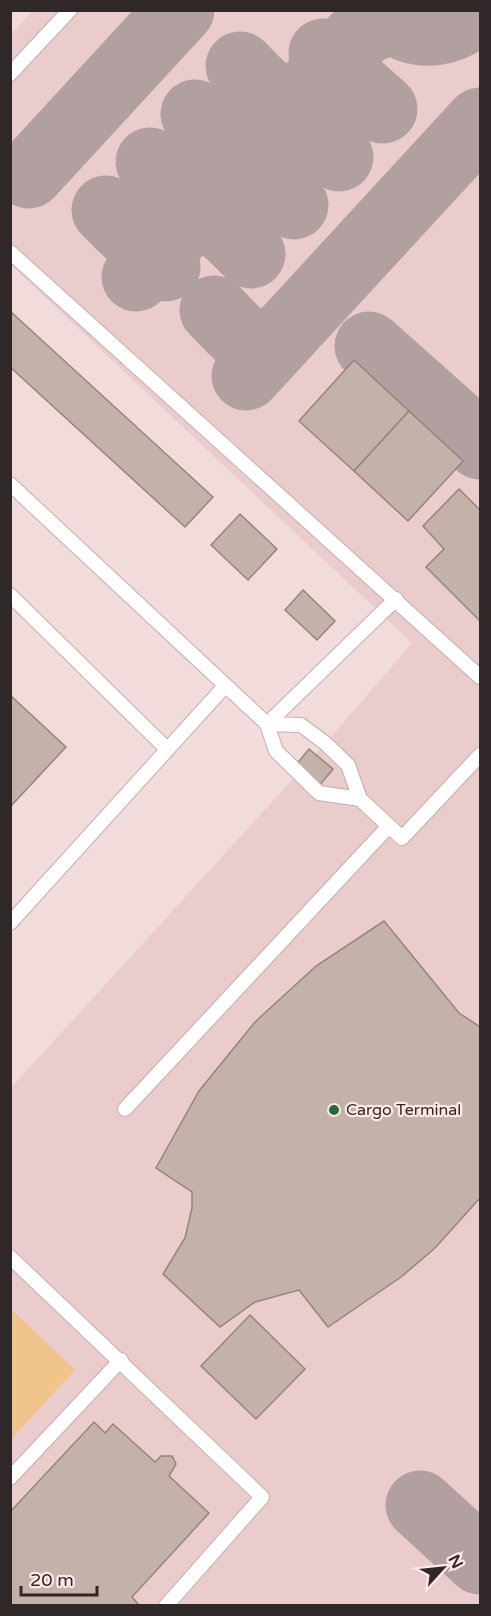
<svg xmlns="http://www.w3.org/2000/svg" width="491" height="1616" viewBox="0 0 491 1616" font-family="'Varela Round',sans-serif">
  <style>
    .built { fill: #e9cccb }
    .green { fill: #f1c48c }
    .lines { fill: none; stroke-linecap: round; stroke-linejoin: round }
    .taxiway { stroke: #b2a0a0; stroke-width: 69 }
    .building { fill: #c4b2aa; stroke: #95847c; stroke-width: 1.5 }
    .lane-casing { stroke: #c4afae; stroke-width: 16 }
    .lane { stroke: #fff; stroke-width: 14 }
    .poi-dot { fill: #276c37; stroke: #ffe9e8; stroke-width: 2 }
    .labels { text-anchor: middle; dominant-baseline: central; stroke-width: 4.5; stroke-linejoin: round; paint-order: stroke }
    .poi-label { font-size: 16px; fill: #302828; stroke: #ffe9e8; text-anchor: start }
  </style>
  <rect width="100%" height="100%" fill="#f2dcdb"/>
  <polygon class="built" points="33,10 480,11 480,1605 11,1605 10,1089 325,744 412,643 11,265 11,34"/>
  <polygon class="green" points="10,1308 75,1370 11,1439 10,1439"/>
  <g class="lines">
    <g class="taxiway">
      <polyline points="323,53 325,69 322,76 333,72 341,72 383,109"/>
      <path d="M240,66C255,80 278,112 300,99L297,114L300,121"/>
      <path d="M195,114C211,128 232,159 255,148L254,170"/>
      <path d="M277,123C303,113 321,141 339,157"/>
      <path d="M150,162C167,177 187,206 210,196V218"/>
      <path d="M232,173C257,161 276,189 294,205"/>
      <polyline points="29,174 180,10"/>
      <path d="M106,210C122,225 143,254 166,244L164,254L166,267"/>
      <path d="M189,219C212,208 235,240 251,254"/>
      <path d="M136,277L363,31L391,20C398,22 403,26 409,28C433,36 459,28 476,10"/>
      <path d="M214,310C229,324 251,356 273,346"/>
      <polyline points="369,346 480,445"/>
      <polyline points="246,376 480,122"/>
      <polyline points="420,1505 480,1560"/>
    </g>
  </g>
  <g class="building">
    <polygon points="10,311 213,497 185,527 10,367"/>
    <polygon points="354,360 409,411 354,471 299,421"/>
    <polygon points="409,411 463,461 408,521 354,471"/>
    <polygon points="459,489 480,510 480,621 426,567 444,549 423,526"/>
    <polygon points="240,514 277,549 248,580 211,545"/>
    <polygon points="303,590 335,621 317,640 285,610"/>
    <polygon points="10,695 66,747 10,807"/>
    <polygon points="309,749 333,769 319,786 295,766"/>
    <polygon points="384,921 459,1013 480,1027 480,1198 435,1248 401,1277 328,1327 299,1290 255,1302 220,1327 163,1274 185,1238 192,1208 192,1192 156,1168 199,1091 255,1022 316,966"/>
    <polygon points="250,1315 305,1369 256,1419 201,1366"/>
    <polygon points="94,1422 105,1433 113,1424 155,1462 161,1456 172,1456 176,1464 169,1476 209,1513 132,1597 140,1606 10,1606 10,1512"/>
  </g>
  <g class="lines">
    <defs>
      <g id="lane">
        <polyline points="10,74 70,10"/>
        <polyline points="10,252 480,677"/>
        <polyline points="10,484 267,724 276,751 319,793 360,799"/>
        <polyline points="10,595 167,749"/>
        <polyline points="267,724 301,725 325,743 348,765 360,799 402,838 480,755"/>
        <polyline points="267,724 396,599"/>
        <polyline points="10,923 225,686"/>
        <polyline points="125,1109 388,827"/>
        <polyline points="10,1257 262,1497 166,1606"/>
        <polyline points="10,1478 121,1360"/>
      </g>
    </defs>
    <use href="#lane" class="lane-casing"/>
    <use href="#lane" class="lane"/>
  </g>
  <circle class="poi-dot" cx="334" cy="1110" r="6"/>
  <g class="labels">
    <g class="poi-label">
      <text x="346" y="1110">Cargo Terminal</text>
    </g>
  </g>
  <rect width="491" height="1616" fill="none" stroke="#302828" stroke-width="24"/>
  <g transform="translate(443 1568) rotate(63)" stroke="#ffe9e8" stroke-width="4.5" paint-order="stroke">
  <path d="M0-4.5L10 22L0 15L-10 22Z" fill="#302828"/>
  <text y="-9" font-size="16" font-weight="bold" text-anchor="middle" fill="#302828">N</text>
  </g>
  <path d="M21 1586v9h76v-9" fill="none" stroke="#302828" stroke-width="3"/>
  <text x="30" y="1586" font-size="18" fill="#302828" stroke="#ffe9e8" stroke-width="4.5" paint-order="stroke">20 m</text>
</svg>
